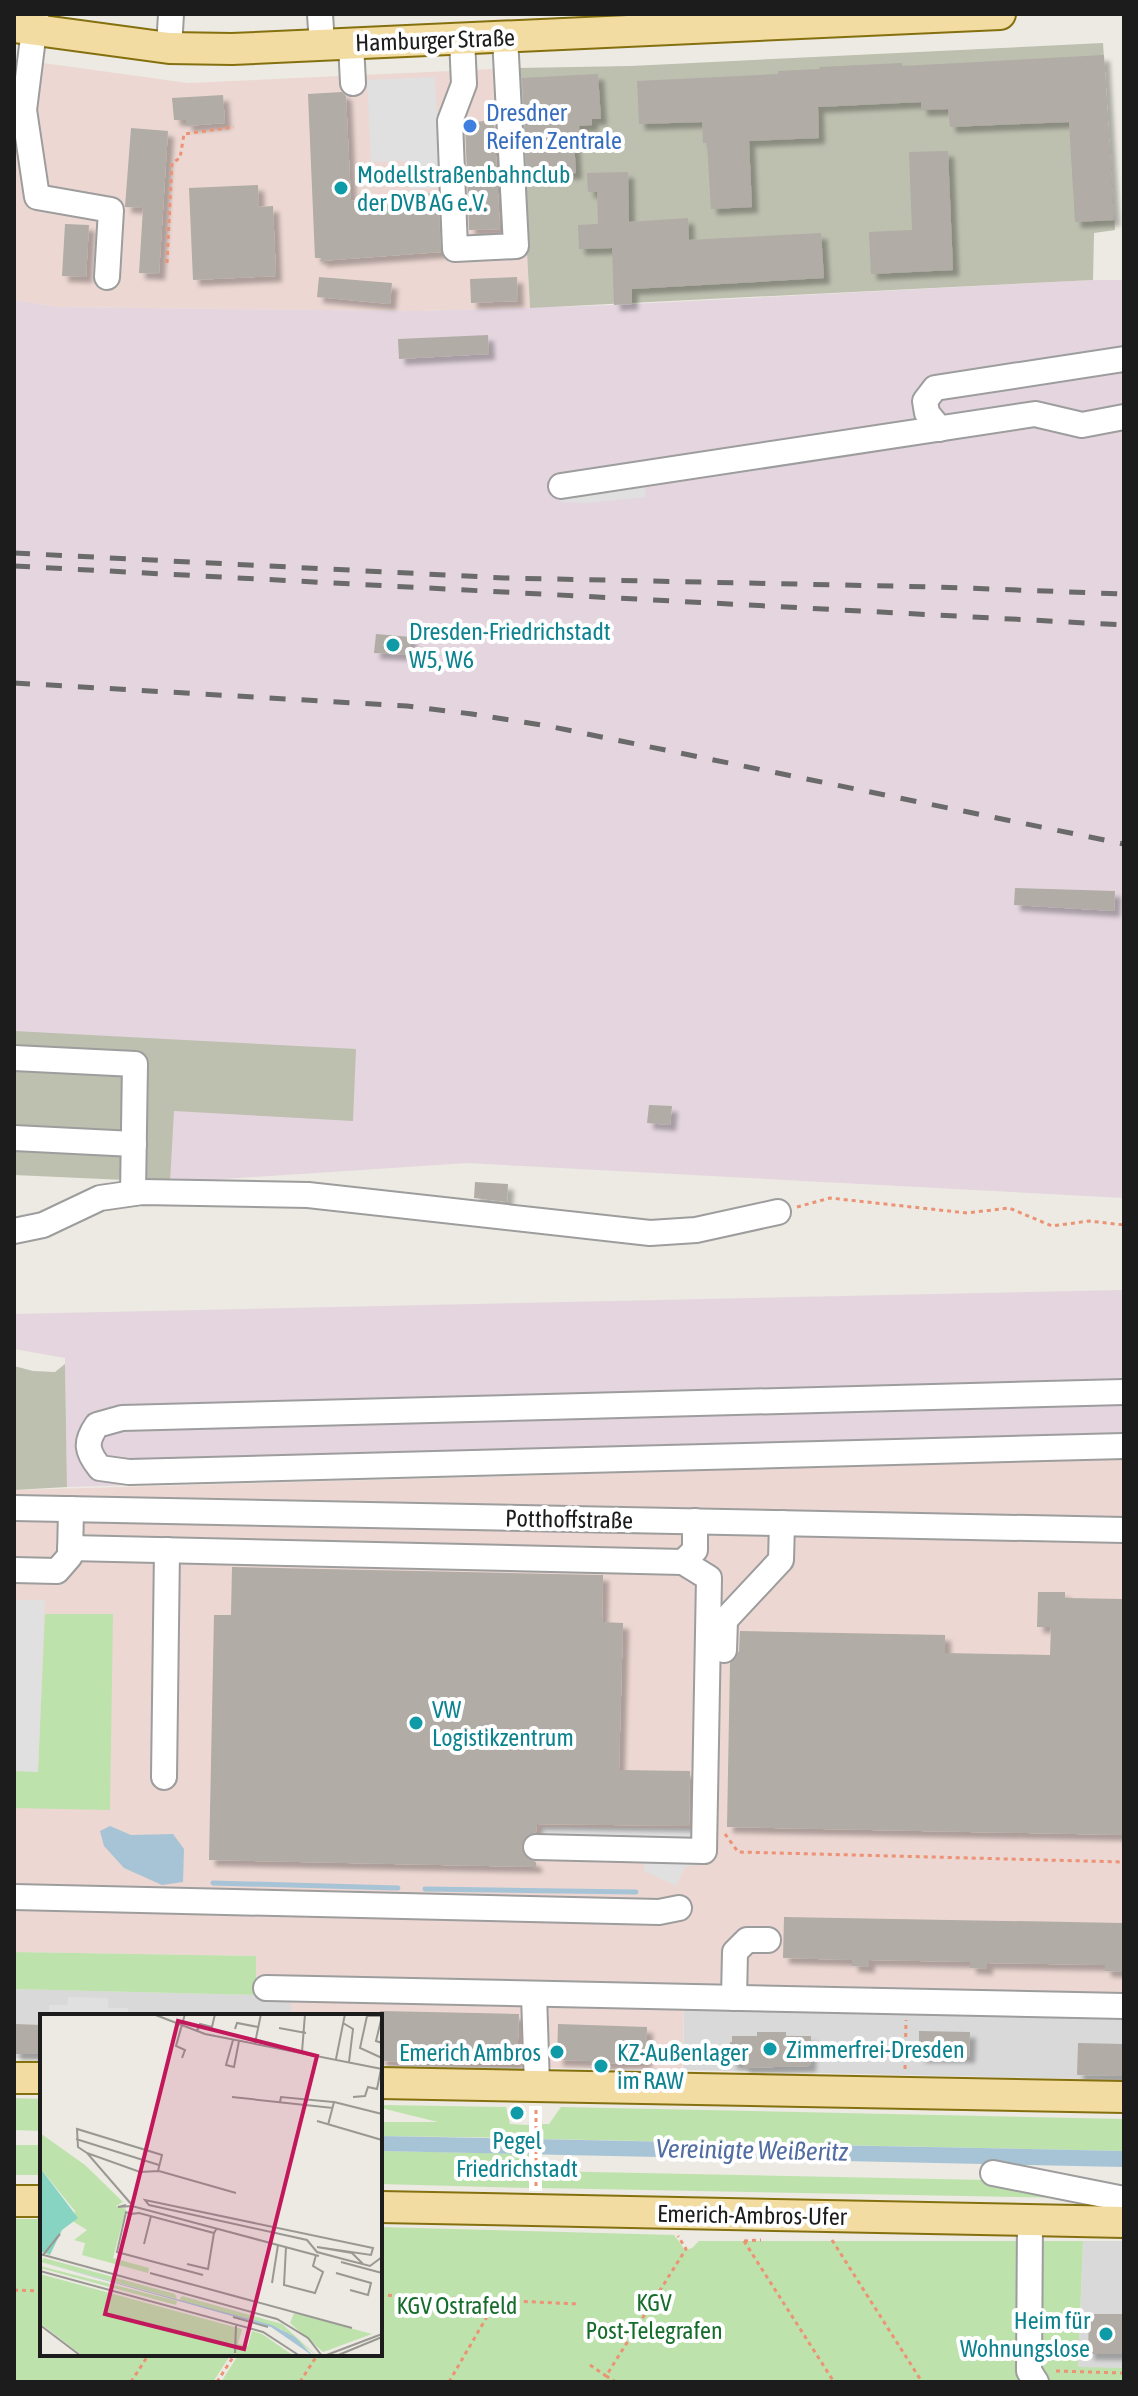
<svg xmlns="http://www.w3.org/2000/svg" width="1138" height="2396" viewBox="0 0 1138 2396" font-family="'Asap Condensed',sans-serif">
  <style>
    .residential { fill: #dad9d9 }
    .commercial { fill: #ecd7d2 }
    .industrial { fill: #e4d5df }
    .construction { fill: #bdbfaf }
    .grass { fill: #bee2ac }
    .parking { fill: #e0e0e0 }
    .water { fill: #a6c4d6 }
    .pier { fill: #fff }
    .lines { fill: none; stroke-linecap: round; stroke-linejoin: round }
    .stream { stroke: #a6c4d6; stroke-width: 5 }
    .building { fill: #b1aca5; filter: url(#shadow) }
    .minor-casing { stroke: #9d9d9d; stroke-width: 28 }
    .major-casing { stroke: #85700f; stroke-width: 34 }
    .path { stroke: #eb9374; stroke-width: 3; stroke-dasharray: 4 4; stroke-linecap: butt }
    .minor { stroke: #fff; stroke-width: 24 }
    .major { stroke: #f2dca1; stroke-width: 30 }
    .rail { stroke: #6a6a6a; stroke-width: 5; stroke-dasharray: 16 16; stroke-linecap: butt }
    .shop-dot { fill: #3f7fe0; stroke: #fff; stroke-width: 3 }
    .culture-dot { fill: #0f9aa8; stroke: #fff; stroke-width: 3 }
    .labels { text-anchor: middle; dominant-baseline: central; stroke-width: 8; stroke-linejoin: round; paint-order: stroke }
    .street-label { font-size: 24px; fill: #1c1c1c; stroke: #fff }
    .shop-label { font-size: 24px; fill: #366cbe; stroke: #fff; text-anchor: start }
    .culture-label { font-size: 24px; fill: #0d838f; stroke: #fff; text-anchor: start }
    .park-label { font-size: 24px; fill: #166d2b; stroke: #fff }
    .water-label { font-size: 26px; font-style: italic; fill: #526da1; stroke: #fff }
    .inset-road { fill: none; stroke: #999893; stroke-width: 2 }
    .view { fill: #c2185b; fill-opacity: 0.15; stroke: #c2185b; stroke-width: 4 }
    .inset-edge { fill: none; stroke: #1c1c1c; stroke-width: 4 }
  </style>
  <defs>
    <filter id="shadow"><feDropShadow dx="6" dy="6" stdDeviation="2" flood-color="#0004"/></filter>
  </defs>
  <rect width="100%" height="100%" fill="#eceae2"/>
  <g class="residential">
    <polygon points="14,1989 291,1996 291,2016 42,2016 42,2059 14,2058"/>
    <polygon points="684,2007 1124,2016 1124,2080 683,2070"/>
    <polygon points="1083,2241 1124,2241 1124,2368 1078,2368"/>
  </g>
  <g class="commercial">
    <polygon points="14,59 188,83 517,68 530,308 421,311 58,307 14,300"/>
    <polygon points="1124,1459 1124,2016 684,2007 682,2070 380,2065 380,2016 291,2016 291,1996 256,1995 256,1956 14,1952 14,1490"/>
  </g>
  <g class="industrial">
    <polygon points="1093,280 1124,280 1124,1198 468,1163 208,1180 14,1172 14,300 58,307 421,311 614,305"/>
    <polygon points="1124,1290 1124,1459 67,1487 65,1358 14,1349 14,1314"/>
  </g>
  <g class="construction">
    <polygon points="1103,43 1115,230 1094,233 1093,280 530,308 517,68 631,66"/>
    <polygon points="14,1031 356,1049 353,1121 174,1111 170,1182 14,1175"/>
    <polygon points="65,1364 67,1487 14,1490 14,1366 33,1371 55,1372"/>
  </g>
  <g class="grass">
    <polygon points="45,1614 113,1614 110,1810 14,1808 14,1771 38,1771"/>
    <polygon points="14,1952 256,1956 256,1995 14,1989"/>
    <polygon points="14,2098 42,2099 42,2131 14,2130"/>
    <polygon points="380,2105 506,2107 510,2124 529,2125 529,2138 380,2136 380,2122 438,2122 385,2109"/>
    <polygon points="561,2107 1124,2119 1124,2151 542,2139 542,2124 549,2124"/>
    <rect x="14" y="2145" width="28" height="30"/>
    <polygon points="380,2151 529,2154 529,2188 380,2184"/>
    <polygon points="542,2171 987,2180 1070,2198 542,2188"/>
    <polygon points="14,2219 42,2219 42,2354 231,2354 213,2382 14,2382"/>
    <polygon points="380,2227 674,2235 685,2250 692,2248 699,2241 1083,2241 1078,2367 1124,2368 1124,2382 221,2382 239,2354 380,2354"/>
  </g>
  <g class="parking">
    <polygon points="435,77 440,188 410,189 408,161 371,162 367,80"/>
    <polygon points="645,480 646,497 587,503 560,502 561,493"/>
    <polygon points="14,1600 45,1600 38,1772 14,1771"/>
    <polygon points="542,1827 697,1828 698,1864 685,1867 676,1886 644,1871 643,1843 542,1838"/>
    <polygon points="68,1997 108,1998 108,2008 128,2008 128,2016 72,2014 49,2016 49,2005 67,2005"/>
  </g>
  <g class="water">
    <polygon points="110,1826 131,1835 173,1834 184,1849 183,1882 162,1885 124,1868 104,1846 100,1831"/>
    <polygon points="380,2136 1124,2151 1124,2167 380,2151"/>
  </g>
  <rect class="pier" x="529" y="2106" width="13" height="85"/>
  <g class="lines">
    <g class="stream">
      <polyline points="213,1883 398,1888"/>
      <polyline points="425,1889 636,1892"/>
    </g>
  </g>
  <g class="building">
    <polygon points="1104,55 1114,220 1075,222 1069,122 950,127 948,109 921,110 921,102 818,107 819,138 749,141 752,207 711,209 707,143 703,143 702,122 639,124 637,81 778,74 778,71 819,69 820,67 902,63 902,66"/>
    <polygon points="598,74 601,119 592,119 592,125 579,126 580,140 574,140 576,173 527,176 522,78"/>
    <polygon points="342,92 346,96 351,201 418,198 418,194 438,193 441,252 320,261 321,258 315,258 308,94"/>
    <polygon points="223,95 225,123 186,126 186,120 174,120 172,98"/>
    <polygon points="494,120 500,229 469,230 465,123"/>
    <polygon points="131,128 168,131 159,274 139,273 143,208 125,207"/>
    <polygon points="948,151 953,270 871,274 869,232 912,230 909,152"/>
    <polygon points="628,172 629,222 688,218 689,240 821,233 824,278 632,289 632,304 614,305 612,248 579,249 578,225 598,224 597,192 588,192 587,173"/>
    <polygon points="258,185 259,207 273,206 276,276 193,280 189,188"/>
    <polygon points="65,224 89,225 86,277 62,276"/>
    <polygon points="319,277 392,283 390,304 317,297"/>
    <polygon points="517,277 518,301 471,303 470,279"/>
    <polygon points="488,335 489,354 399,359 398,339"/>
    <polygon points="376,634 411,637 410,655 374,653"/>
    <polygon points="1015,888 1115,891 1114,911 1014,905"/>
    <polygon points="649,1105 672,1106 670,1125 647,1123"/>
    <polygon points="475,1182 508,1184 507,1202 474,1198"/>
    <polygon points="232,1567 603,1575 602,1622 623,1623 619,1770 690,1771 689,1826 537,1824 536,1832 524,1839 521,1847 528,1859 536,1862 536,1867 209,1860 214,1615 231,1615"/>
    <polygon points="1038,1592 1065,1592 1065,1598 1124,1599 1124,1835 727,1827 730,1663 739,1651 740,1631 945,1635 945,1653 1050,1655 1051,1627 1037,1627"/>
    <polygon points="784,1917 1124,1923 1124,1965 1122,1965 1122,1972 1105,1971 1105,1965 987,1963 987,1969 970,1968 970,1962 869,1960 869,1967 852,1966 852,1960 783,1958"/>
    <polygon points="380,2011 519,2014 517,2064 380,2061"/>
    <polygon points="14,2024 42,2025 42,2054 14,2054"/>
    <polygon points="558,2024 647,2027 646,2062 590,2064 590,2061 557,2060"/>
    <polygon points="919,2031 970,2032 969,2057 919,2057"/>
    <polygon points="757,2032 786,2032 786,2036 811,2036 810,2066 743,2068 743,2064 731,2063 730,2042 732,2042 732,2036 757,2036"/>
    <polygon points="1078,2043 1124,2044 1124,2076 1077,2075"/>
    <polygon points="1089,2314 1124,2314 1124,2354 1088,2354"/>
  </g>
  <g class="lines">
    <defs>
      <g id="minor">
        <polyline points="36,14 24,110 37,197 111,210 107,277"/>
        <polyline points="320,14 322,45"/>
        <polyline points="462,39 464,84 450,121 455,249 516,246 505,37"/>
        <polyline points="351,44 353,83"/>
        <polyline points="169,48 171,14"/>
        <polyline points="940,429 927,413 925,401 935,388 1124,359"/>
        <polyline points="561,486 1035,414 1082,425 1124,417"/>
        <polyline points="14,1058 135,1064 133,1193"/>
        <polyline points="14,1138 134,1144"/>
        <polyline points="14,1231 43,1225 100,1198 142,1192 308,1195 650,1233 696,1230 778,1212"/>
        <path d="M1124,1392L122,1418L97,1425C85,1442 86,1451 100,1468L129,1472L1124,1446"/>
        <polyline points="14,1508 1124,1530"/>
        <polyline points="70,1548 683,1562 695,1550 695,1521"/>
        <polyline points="14,1570 57,1571 70,1556 71,1509"/>
        <polyline points="724,1650 725,1620 781,1560 782,1523"/>
        <polyline points="164,1777 167,1550"/>
        <polyline points="536,1847 704,1851 709,1578 683,1562"/>
        <polyline points="14,1897 659,1912 679,1908"/>
        <polyline points="266,1988 1124,2006"/>
        <polyline points="534,1995 537,2085"/>
        <polyline points="734,1998 735,1952 747,1940 768,1940"/>
        <polyline points="993,2173 1124,2199"/>
        <polyline points="1030,2220 1029,2371 1036,2382"/>
      </g>
      <g id="major">
        <polyline points="14,27 169,48 232,49 1000,14"/>
        <polyline points="14,2078 42,2078"/>
        <polyline points="380,2083 1124,2097"/>
        <polyline points="14,2201 42,2201"/>
        <polyline points="380,2207 1124,2222"/>
      </g>
    </defs>
    <use href="#minor" class="minor-casing"/>
    <use href="#major" class="major-casing"/>
    <g class="path">
      <polyline points="167,263 172,163 180,158 184,134 234,127"/>
      <polyline points="797,1207 830,1198 967,1213 1009,1208 1052,1226 1089,1221 1124,1225"/>
      <polyline points="725,1834 738,1852 1124,1862"/>
      <polyline points="905,2069 906,2020"/>
      <polyline points="536,2186 536,2109"/>
      <polyline points="832,2240 922,2382"/>
      <polyline points="744,2241 834,2382"/>
      <polyline points="744,2241 761,2240"/>
      <polyline points="14,2290 42,2291"/>
      <polyline points="380,2295 579,2304"/>
      <polyline points="590,2365 606,2376"/>
      <polyline points="1056,2371 1124,2373"/>
      <polyline points="131,2382 149,2354"/>
      <polyline points="217,2382 235,2354"/>
      <polyline points="300,2382 318,2354"/>
      <polyline points="449,2382 496,2301"/>
      <polyline points="616,2382 606,2376 686,2249 678,2236"/>
    </g>
    <use href="#minor" class="minor"/>
    <use href="#major" class="major"/>
    <g class="rail">
      <polyline points="14,553 505,578 937,587 1124,594"/>
      <polyline points="14,566 1124,625"/>
      <polyline points="14,683 407,706 472,714 548,726 1124,844"/>
    </g>
  </g>
  <circle class="shop-dot" cx="470" cy="126" r="8"/>
  <g class="culture-dot">
    <circle cx="341" cy="188" r="8"/>
    <circle cx="393" cy="645" r="8"/>
    <circle cx="416" cy="1723" r="8"/>
    <circle cx="770" cy="2049" r="8"/>
    <circle cx="557" cy="2052" r="8"/>
    <circle cx="601" cy="2066" r="8"/>
    <circle cx="517" cy="2113" r="8"/>
    <circle cx="1106" cy="2334" r="8"/>
  </g>
  <g class="labels">
    <g class="street-label">
      <text transform="translate(435 40) rotate(-2)">Hamburger Straße</text>
      <text transform="translate(569 1519) rotate(1)">Potthoffstraße</text>
      <text transform="translate(752 2215) rotate(1)">Emerich-Ambros-Ufer</text>
    </g>
    <g class="shop-label">
      <text x="486" y="112">Dresdner<tspan x="486" dy="28">Reifen Zentrale</tspan></text>
    </g>
    <g class="culture-label">
      <text x="357" y="174">Modellstraßenbahnclub<tspan x="357" dy="28">der DVB AG e.V.</tspan></text>
      <text x="409" y="631">Dresden-Friedrichstadt<tspan x="409" dy="28">W5, W6</tspan></text>
      <text x="432" y="1709">VW<tspan x="432" dy="28">Logistikzentrum</tspan></text>
      <text x="786" y="2049">Zimmerfrei-Dresden</text>
      <text x="541" y="2052" text-anchor="end">Emerich Ambros</text>
      <text x="617" y="2052">KZ-Außenlager<tspan x="617" dy="28">im RAW</tspan></text>
      <text x="517" y="2140" text-anchor="middle">Pegel<tspan x="517" dy="28">Friedrichstadt</tspan></text>
      <text x="1090" y="2320" text-anchor="end">Heim für<tspan x="1090" dy="28">Wohnungslose</tspan></text>
    </g>
    <g class="park-label">
      <text x="654" y="2302">KGV<tspan x="654" dy="28">Post-Telegrafen</tspan></text>
      <text x="457" y="2305">KGV Ostrafeld</text>
    </g>
    <g class="water-label">
      <text transform="translate(752 2150) rotate(1)">Vereinigte Weißeritz</text>
    </g>
  </g>
  <g transform="translate(40 2014)">
    <rect width="342" height="342" fill="#eceae2"/>
    <path d="M0,119L45,151L83,188L76,192L86,195L73,244L109,254L108,259L42,241L45,229L34,226L47,216L34,208L35,197L0,154ZM4,244L135,280L137,285L1,248ZM0,252L137,287L136,291L0,254ZM0,260L202,315L198,330L208,332L212,317L222,320L254,342H43L0,309ZM142,282L242,310L277,342L241,315L139,286ZM254,299L332,320L283,338L250,309Z" fill="#bee2ac"/>
    <path d="M0,154L38,204L22,216L10,241L0,237Z" fill="#87d4c2"/>
    <path d="M0,248L232,311L255,323L273,342L231,313Z" fill="#a6c4d6"/>
    <path class="inset-road" d="M113,0L165,20L342,55M342,2H327L320,34L342,44M342,2L336,27L342,29M303,9L313,15L309,48M239,14L266,19M195,15L197,9L218,13M157,17L160,10L172,13L175,0M193,26L186,51L194,53L199,27M215,29L221,0M262,38L265,0M142,44L145,36L136,32L145,0M296,45L305,0M192,83L293,94M313,83L325,82L328,73L337,75L341,55M240,88L241,83L293,88M277,107L342,126M288,111L294,88L342,100M36,125L119,151M47,139L38,133L37,115L122,141L118,157M86,191L78,193L92,192L279,242M92,191L47,139L100,158L119,157L196,179M91,200L86,198L77,238L163,261M85,223L91,200L99,199L174,219L177,214M104,230L111,202M246,233L244,271L275,279L283,258L273,252L276,241M0,240L237,305L268,324L282,342M3,241L20,220M301,248L342,259M147,250L168,255L174,219M323,250L312,239L277,233L331,241L333,234L105,186L109,191L267,226L277,238L303,245L330,252L342,243M0,257L223,318L260,342M110,259L312,314M296,259L331,269L328,281L310,276M232,269L238,231M193,303L228,313M0,311L41,342M195,339L196,311M284,342L342,320M296,342L342,323"/>
    <path class="view" d="M138,7L277,42L204,335L65,300Z"/>
    <rect width="342" height="342" class="inset-edge"/>
  </g>
  <rect width="1138" height="2396" fill="none" stroke="#1c1c1c" stroke-width="32"/>
</svg>
